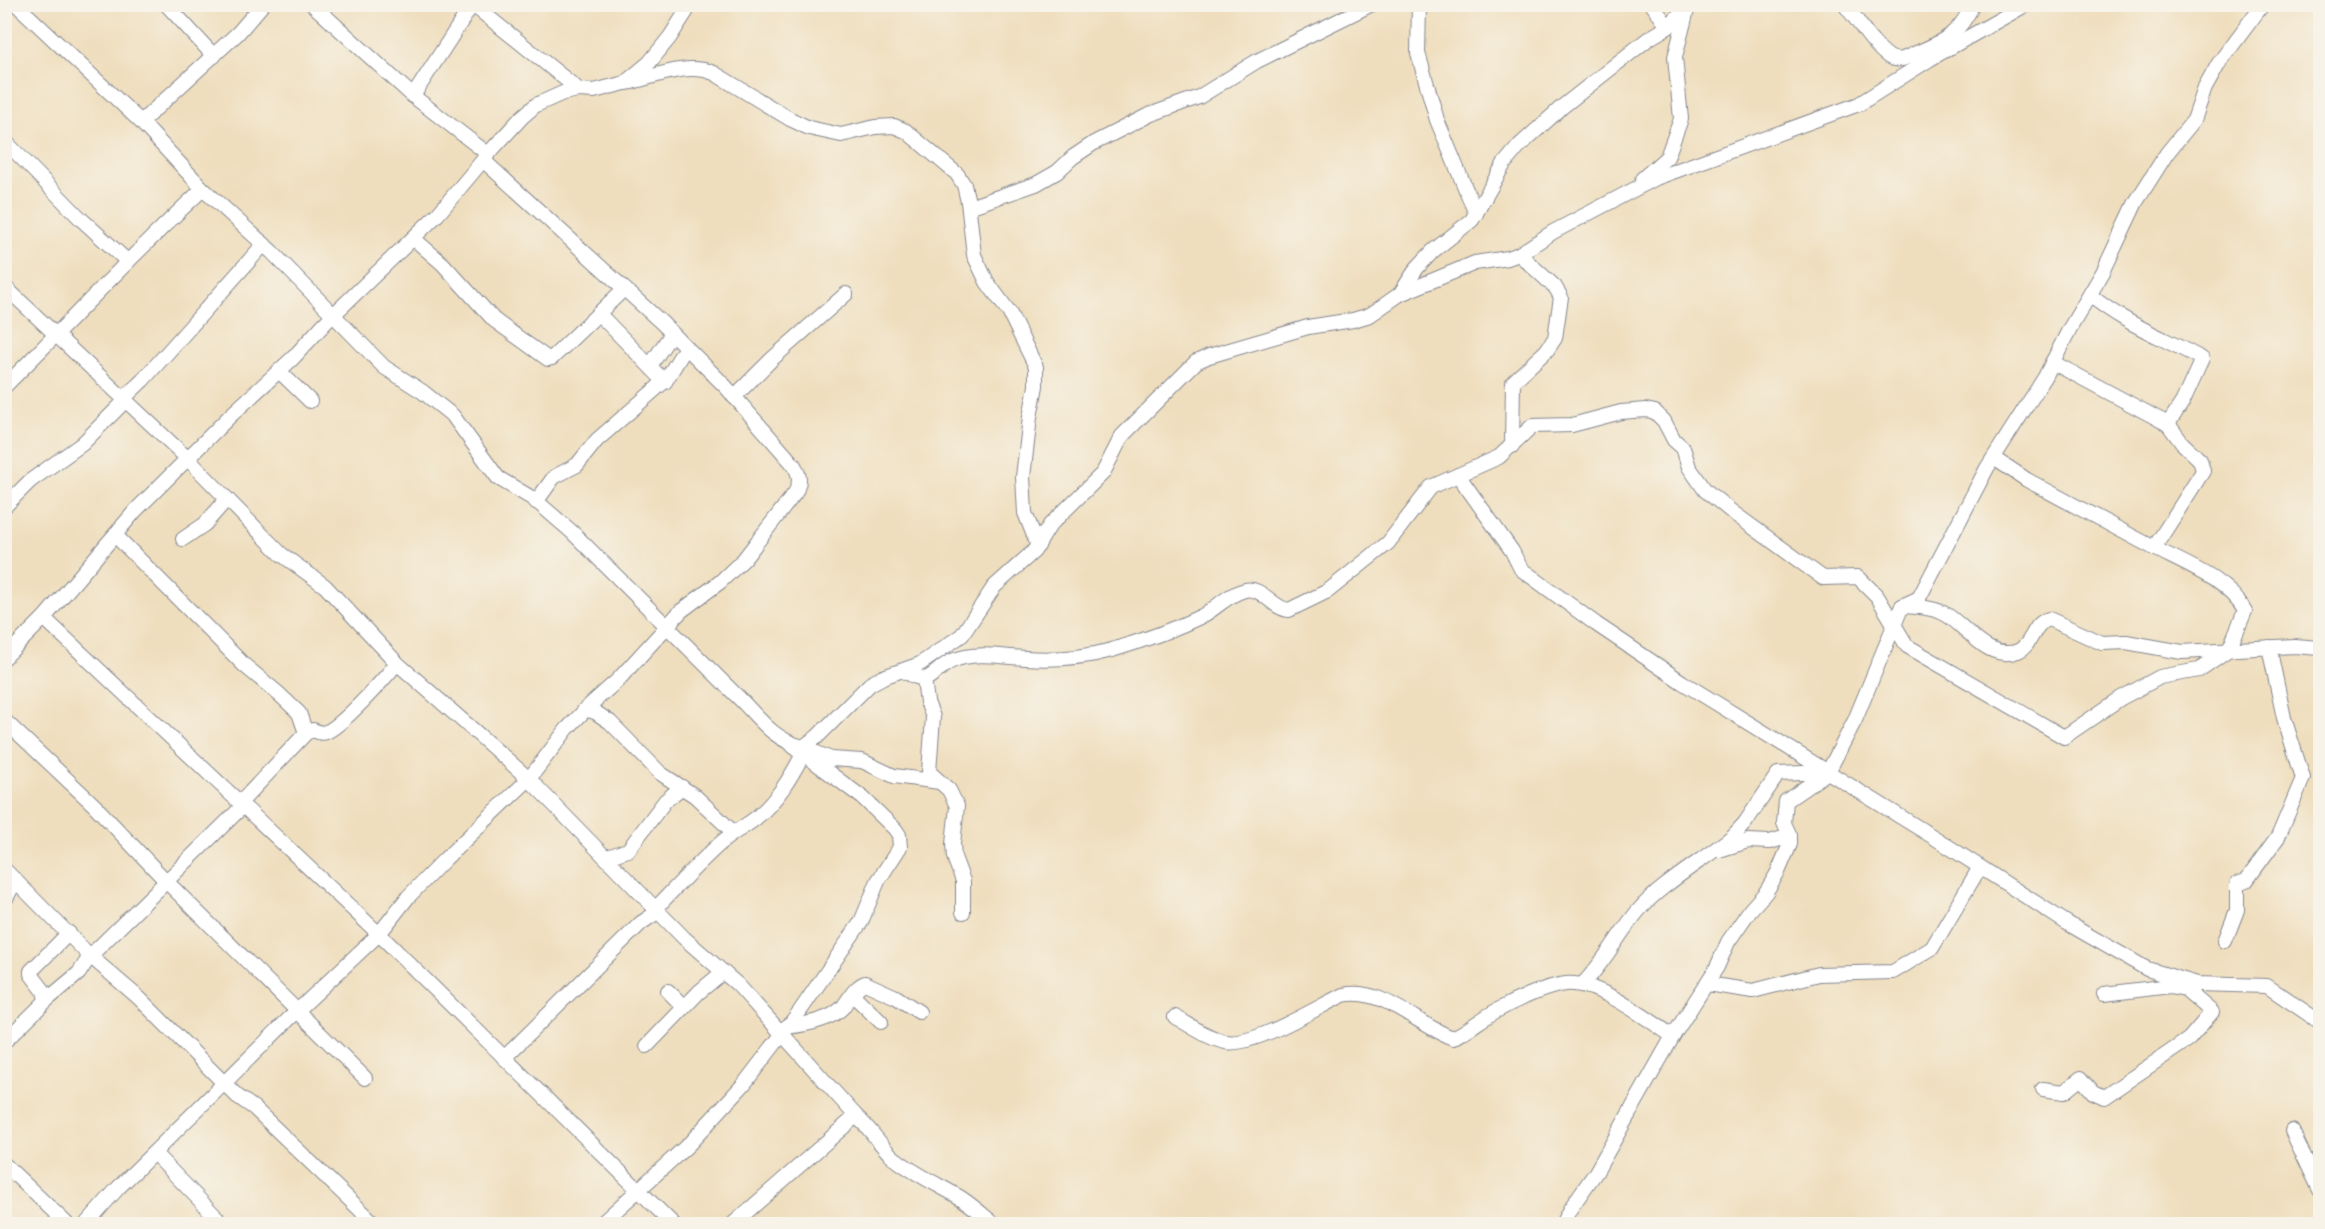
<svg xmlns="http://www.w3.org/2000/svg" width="2325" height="1229" viewBox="0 0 2325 1229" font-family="Cardo,serif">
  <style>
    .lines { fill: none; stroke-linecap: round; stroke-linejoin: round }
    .minor-casing { stroke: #85868e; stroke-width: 16 }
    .minor { stroke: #fff; stroke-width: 14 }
  </style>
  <rect width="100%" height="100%" fill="#f7f3e8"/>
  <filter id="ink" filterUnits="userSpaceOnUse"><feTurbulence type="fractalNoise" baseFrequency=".0167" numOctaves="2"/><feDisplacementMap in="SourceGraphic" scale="12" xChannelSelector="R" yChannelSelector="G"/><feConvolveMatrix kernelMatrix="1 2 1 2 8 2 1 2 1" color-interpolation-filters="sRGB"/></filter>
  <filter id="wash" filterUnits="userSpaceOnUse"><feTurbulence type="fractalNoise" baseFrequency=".008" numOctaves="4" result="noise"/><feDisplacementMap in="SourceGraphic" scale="24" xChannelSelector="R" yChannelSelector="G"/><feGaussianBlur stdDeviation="1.35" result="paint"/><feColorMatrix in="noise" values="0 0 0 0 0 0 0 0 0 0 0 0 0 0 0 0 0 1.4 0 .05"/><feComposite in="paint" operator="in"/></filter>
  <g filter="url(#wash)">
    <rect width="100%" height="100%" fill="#efdebd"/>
  </g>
  <g filter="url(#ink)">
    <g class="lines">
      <defs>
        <g id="minor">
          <path d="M16,4L141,122L203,189L272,252L384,367L423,392L453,416L498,478L535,500L572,532L743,702C761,721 776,741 803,747L817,737L870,684L883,677L920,664L962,635L994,587L1034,551L1050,525L1103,473L1122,436L1196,362L1209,356L1308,327L1353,320L1370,315L1400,294L1475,263L1508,258L1519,254L1553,232L1656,178L1859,104L1930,59L2027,4"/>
          <polyline points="166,4 214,56"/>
          <polyline points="312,4 413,96 488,154"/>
          <polyline points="472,4 579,90"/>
          <polyline points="1419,4 1418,53 1437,120 1476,214"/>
          <polyline points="1652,4 1668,27"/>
          <path d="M1844,4C1859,21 1871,44 1889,57C1894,60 1898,60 1903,59C1937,43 1956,41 1973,4"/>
          <path d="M627,83C655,77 686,62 714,73L790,119L809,128L841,135L875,127L894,126L906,131L957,174L964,185L968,202L974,255L987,282L1009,312L1036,367V386L1030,417L1023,477L1025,513L1038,546"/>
          <polyline points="413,96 472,5"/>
          <polyline points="141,122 238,33 263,4"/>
          <polyline points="4,140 80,218 127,261"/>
          <polyline points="1642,179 1667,157 1681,119 1675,57 1687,10"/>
          <polyline points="969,207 1036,184 1057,172 1073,157 1094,143 1149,115 1199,97 1257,61 1372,4"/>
          <polyline points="413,238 443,264 494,320 548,359 552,358 624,289"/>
          <path d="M4,286L188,459L281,554L325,586L397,663L529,779L684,938L738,985L856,1116C870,1128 880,1145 893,1157C914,1174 939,1185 961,1198C973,1206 983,1215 994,1224"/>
          <polyline points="1400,294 1417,268 1433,251 1472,220 1504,164 1519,146 1562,107 1648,39 1668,27 1689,4"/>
          <polyline points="599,314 665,382"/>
          <polyline points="2052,362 2168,424"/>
          <polyline points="650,366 672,333"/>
          <polyline points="279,371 310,401"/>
          <path d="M4,387C71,321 134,252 203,189"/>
          <polyline points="734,397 772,359 846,294"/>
          <polyline points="123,399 143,380 264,244"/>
          <polyline points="1512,446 1513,382 1547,350 1555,338 1561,297 1555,287 1519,254"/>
          <polyline points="1994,458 2027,480 2154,548"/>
          <polyline points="1458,475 1512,551 1521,569 1596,624 1682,682 1935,838 2067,923 2147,969 2197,984 2267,986 2320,1022"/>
          <polyline points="536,502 554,477 577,465 597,440 666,380 686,347"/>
          <polyline points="4,507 30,481 82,444 125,401"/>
          <polyline points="115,535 244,665 280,695 299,713 306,733"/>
          <polyline points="183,539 205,524 227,499"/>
          <path d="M1902,606C1917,607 1934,607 1947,615C1968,628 1988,662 2018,651C2033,645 2032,623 2049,619L2102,643L2126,642L2182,652L2294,646L2320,648"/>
          <polyline points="44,618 379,934 673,1224"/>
          <polyline points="4,658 44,618 136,510 230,416 293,358 325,323 438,214 488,154 522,117 536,105 563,93 579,90 594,91 625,83 649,63 670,37 691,4"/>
          <path d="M903,671L916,677L926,679C936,674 942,665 952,661C975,651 1001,657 1025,658C1054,660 1083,658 1112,650C1142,641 1173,630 1202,616C1217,608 1228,594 1245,590C1262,586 1273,609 1289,610L1328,591L1388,543L1431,487L1499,457L1532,426L1572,425L1621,412L1646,410L1655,412L1664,421L1674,440L1683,448L1689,467L1705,490L1732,512L1823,578L1858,577L1877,596L1907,646L2064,737L2121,698L2160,677L2199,670L2229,649L2245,611C2228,580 2185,564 2154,548L2203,471L2200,460L2182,443L2168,424L2183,401L2202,359C2164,338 2123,323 2090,295"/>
          <polyline points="924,679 927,702 933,717 929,772 949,790 957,806 953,844 954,857 963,881 963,912"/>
          <polyline points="585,709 595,712 610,722 660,773 695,796 733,832"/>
          <polyline points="4,720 94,805 166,881 365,1078"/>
          <polyline points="805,748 831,759 862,761 894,776 940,782"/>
          <path d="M240,803L306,733L313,730C318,732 321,734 326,732C341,727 386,677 397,663"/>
          <polyline points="1719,850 1748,841 1770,842 1790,836"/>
          <polyline points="607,857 628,850 665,801 682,787"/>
          <polyline points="4,869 90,956 139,998 237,1096 254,1108 375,1224"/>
          <polyline points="4,902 16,880"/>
          <path d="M656,908C678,885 699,862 722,842C733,832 745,827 756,818C777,800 790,779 803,754"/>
          <polyline points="2225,941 2237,910 2237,884 2246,881 2278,837 2303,778 2284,718 2269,647"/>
          <polyline points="1707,984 1753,991 1819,974 1893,972 1932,948 1980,867"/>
          <path d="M1582,985C1604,963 1618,935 1638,911C1660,885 1705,859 1733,836L1745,823L1778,774L1828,772"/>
          <polyline points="668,991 684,1007"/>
          <polyline points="852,994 881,1022"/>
          <polyline points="46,1000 44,991 31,974 31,971 69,933"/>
          <path d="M1175,1017C1190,1025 1209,1039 1226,1042C1253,1047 1316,1008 1343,995C1382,986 1418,1026 1453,1038C1469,1030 1481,1019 1496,1011C1514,1001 1546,986 1566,984C1599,981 1646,1019 1673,1036"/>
          <path d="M786,1027C804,1025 829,1021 842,1008C849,1000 854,987 865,983L896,997L919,1012"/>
          <polyline points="4,1042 48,999 79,973 90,956 243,806"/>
          <polyline points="647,1046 699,992 723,972"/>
          <polyline points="504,1058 641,923 659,911"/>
          <polyline points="2043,1089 2064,1092 2081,1078 2093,1092 2104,1097 2189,1039 2212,1012 2185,989 2170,986 2104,994"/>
          <polyline points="2292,1131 2320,1190"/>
          <polyline points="154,1153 223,1224"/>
          <polyline points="4,1164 67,1224"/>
          <path d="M86,1224L118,1188L297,1011L379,934L408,897L445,859L529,779L567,729L590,705L618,680L681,611L720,582L744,559L795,493C801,481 800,476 794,465L726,387L662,323L483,160"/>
          <polyline points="601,1224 689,1144 744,1084 800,1011 861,922 878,881 900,847 899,835 895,829 863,798 793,746"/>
          <polyline points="733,1224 856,1116"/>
          <polyline points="1562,1224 1570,1209 1596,1172 1673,1036 1717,967 1728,942 1750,910 1766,892 1778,872 1790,844 1790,836 1784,823 1786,801 1828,772 1855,720 1902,606 1919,598 1987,468 2045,377 2070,328 2103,272 2136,202 2167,153 2194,120 2205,88 2219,63 2263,4"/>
        </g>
      </defs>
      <use href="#minor" class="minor-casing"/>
      <use href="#minor" class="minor"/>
    </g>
  </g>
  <rect width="2325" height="1229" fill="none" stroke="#f7f3e8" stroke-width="24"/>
</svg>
